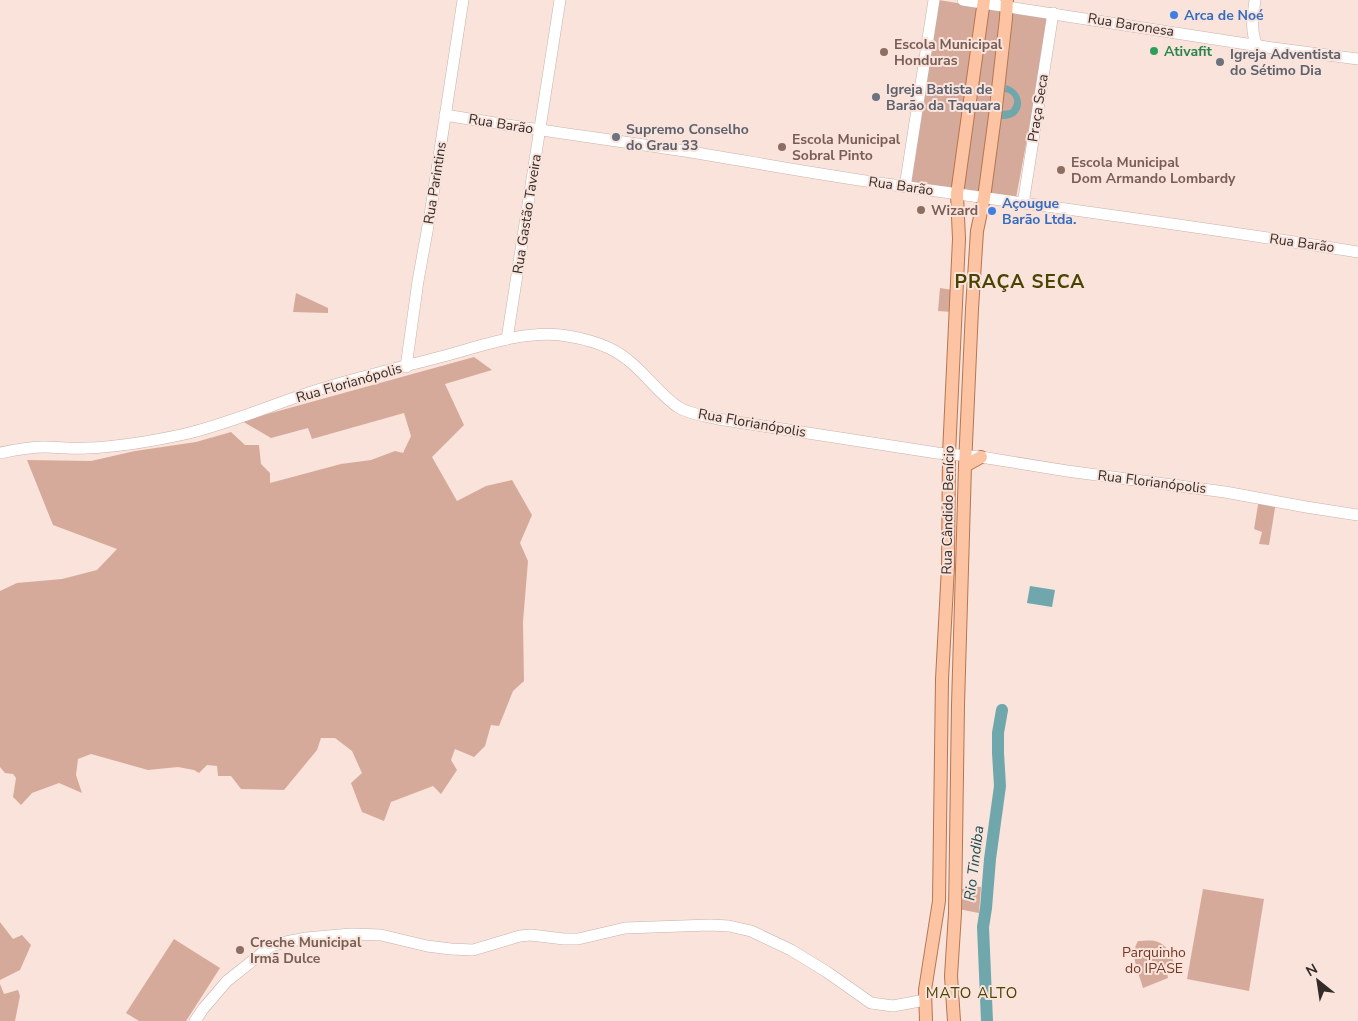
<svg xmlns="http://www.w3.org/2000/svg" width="1358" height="1021" viewBox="0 0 1358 1021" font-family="'Nunito Sans',sans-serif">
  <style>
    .green { fill: #d6aa9a }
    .water { fill: #6fa7ac }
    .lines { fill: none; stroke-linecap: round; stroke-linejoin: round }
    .river { stroke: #6fa7ac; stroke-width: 12 }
    .secondary-casing { stroke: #c7b2ab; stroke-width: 12 }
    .primary-casing { stroke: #b57551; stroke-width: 14 }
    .secondary { stroke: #fff; stroke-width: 11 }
    .primary { stroke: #fdc4a4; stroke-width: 12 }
    .shop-dot { fill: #3f7fe0; stroke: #f9e3db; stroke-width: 2 }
    .leisure-dot { fill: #2e9e5b; stroke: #f9e3db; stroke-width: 2 }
    .education-dot { fill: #8d6e63; stroke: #f9e3db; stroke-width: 2 }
    .worship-dot { fill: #6b7280; stroke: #f9e3db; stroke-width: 2 }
    .labels { text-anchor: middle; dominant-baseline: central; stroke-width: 4; stroke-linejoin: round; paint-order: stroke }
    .shop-label { font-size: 14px; font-weight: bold; fill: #366cbe; stroke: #f9e3db; text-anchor: start }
    .street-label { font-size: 14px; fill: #332b28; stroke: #f9e3db }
    .education-label { font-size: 14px; font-weight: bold; fill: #785e54; stroke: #f9e3db; text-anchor: start }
    .leisure-label { font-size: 14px; font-weight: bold; fill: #27864d; stroke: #f9e3db; text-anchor: start }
    .worship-label { font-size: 14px; font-weight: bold; fill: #5b616d; stroke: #f9e3db; text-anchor: start }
    .park-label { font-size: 14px; fill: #723822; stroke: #f9e3db }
    .water-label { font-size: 15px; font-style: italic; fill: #205256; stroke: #f9e3db }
    .neighbourhood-label { font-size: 15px; letter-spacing: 1px; fill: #494401; stroke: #f9e3db }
    .district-label { font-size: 19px; font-weight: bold; letter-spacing: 1px; fill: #494401; stroke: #f9e3db }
  </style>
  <rect width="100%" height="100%" fill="#f9e3db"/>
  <g class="green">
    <polygon points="939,0 993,9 1050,16 1016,198 910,186"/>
    <polygon points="940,288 953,290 952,312 938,311"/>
    <polygon points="296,293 328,308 328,313 293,312"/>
    <polygon points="474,357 492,370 445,384 464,425 432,457 457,501 486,486 512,480 532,515 520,543 528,561 523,622 524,681 513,691 499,726 491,725 485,746 474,757 455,749 451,760 457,770 441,794 433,786 391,802 384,821 362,812 351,783 362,773 352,751 335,738 321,738 317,750 284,790 241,789 231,776 218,776 217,766 207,765 199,773 194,770 178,767 148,770 91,754 78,759 76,775 82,793 59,783 32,793 21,805 13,797 16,778 13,774 5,773 0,767 0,591 17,583 62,579 97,570 117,549 53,525 27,460 91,461 135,451 196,442 231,432 245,445 259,445 261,464 270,473 270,483 341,464 371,460 395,451 403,453 411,436 404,413 312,439 308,428 271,438 242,421"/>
    <polygon points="1259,499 1276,502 1269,545 1259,544 1262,532 1254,529"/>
    <polygon points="969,886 981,887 979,913 958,909 960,889 968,889"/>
    <polygon points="1203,889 1264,899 1249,991 1187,979"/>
    <polygon points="0,922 13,939 22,935 31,945 20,970 0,980"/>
    <polygon points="174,939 220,968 186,1021 139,1021 126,1013"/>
    <path d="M1138,941C1143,941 1150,940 1155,941C1169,945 1172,957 1176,969L1167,973L1168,978L1143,988C1139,972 1129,955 1138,941Z"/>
    <polygon points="0,984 4,994 18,990 20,996 15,1021 0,1021"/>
  </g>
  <g class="water">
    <path d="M1006,85C1027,91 1026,119 1003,119H1001L1002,111L1010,110C1017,103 1015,94 1005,92Z"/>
    <polygon points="1030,586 1055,590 1052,607 1027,603"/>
  </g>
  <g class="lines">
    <polyline class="river" points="987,1021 983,927 986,908 990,859 1000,786 998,753 998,733 1002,710"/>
    <defs>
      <g id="secondary">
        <polyline points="963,0 1266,47 1358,59"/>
        <path d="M1255,0C1253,16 1250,30 1257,46"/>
        <path d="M445,115C529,129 613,140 697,153C763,164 828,176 894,185C1049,207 1204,227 1358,252"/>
        <polyline points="905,187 934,0"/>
        <polyline points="1023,204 1053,13"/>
        <polyline points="507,339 560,0"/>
        <polyline points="406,367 418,281 430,215 463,0"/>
        <path d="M0,453C14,450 31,447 45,447C59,447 73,449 87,448C120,447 153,441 185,434C236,422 284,399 334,385C372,374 410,365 448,355C484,345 523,331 561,335C583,338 610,345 628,360C646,374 659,394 678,407C689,414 705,416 718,419L937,453L981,457L1067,471L1225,492L1306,507L1358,515"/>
        <polyline points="195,1021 203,1009 227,981 271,946 286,942 306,938 351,934 381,935 427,946 451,949 473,950 520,936 531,935 564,939 578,939 625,928 710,925 729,926 751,931 791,950 827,972 871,1003 893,1006 925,1000"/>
      </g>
      <g id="primary">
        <polyline points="965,466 981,457"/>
        <polyline points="926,1021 925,990 939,901 942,679 948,567 949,454 959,239 957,194 984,0"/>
        <polyline points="954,1021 951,976 955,913 958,705 965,466 972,309 977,231 984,198 995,116 1006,18 1007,0"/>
      </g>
    </defs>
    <use href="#secondary" class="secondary-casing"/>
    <use href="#primary" class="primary-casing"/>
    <use href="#secondary" class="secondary"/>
    <use href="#primary" class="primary"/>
  </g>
  <g class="shop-dot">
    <circle cx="1174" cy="15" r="5"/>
    <circle cx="992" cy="211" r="5"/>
  </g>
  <circle class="leisure-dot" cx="1154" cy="51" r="5"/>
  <g class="education-dot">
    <circle cx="884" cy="52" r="5"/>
    <circle cx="782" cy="147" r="5"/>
    <circle cx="1061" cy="170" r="5"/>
    <circle cx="921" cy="210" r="5"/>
    <circle cx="240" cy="950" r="5"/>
  </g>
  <g class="worship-dot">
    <circle cx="1220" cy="62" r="5"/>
    <circle cx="876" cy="97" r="5"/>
    <circle cx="616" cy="137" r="5"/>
  </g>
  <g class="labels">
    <g class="shop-label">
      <text x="1184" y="15">Arca de Noé</text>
      <text x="1002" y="203">Açougue<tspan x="1002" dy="16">Barão Ltda.</tspan></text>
    </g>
    <g class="street-label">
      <text transform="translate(1131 25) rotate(9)">Rua Baronesa</text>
      <text transform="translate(1038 108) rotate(-81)">Praça Seca</text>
      <text transform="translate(501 124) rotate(9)">Rua Barão</text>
      <text transform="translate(435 183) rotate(-81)">Rua Parintins</text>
      <text transform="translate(901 186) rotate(8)">Rua Barão</text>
      <text transform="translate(527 214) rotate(-81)">Rua Gastão Taveira</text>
      <text transform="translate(1302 243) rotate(8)">Rua Barão</text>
      <text transform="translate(349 383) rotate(-16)">Rua Florianópolis</text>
      <text transform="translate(752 423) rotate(10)">Rua Florianópolis</text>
      <text transform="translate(1152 482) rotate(7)">Rua Florianópolis</text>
      <text transform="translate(948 510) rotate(-89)">Rua Cândido Benício</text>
    </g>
    <g class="education-label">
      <text x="894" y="44">Escola Municipal<tspan x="894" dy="16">Honduras</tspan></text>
      <text x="792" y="139">Escola Municipal<tspan x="792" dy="16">Sobral Pinto</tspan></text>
      <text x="1071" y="162">Escola Municipal<tspan x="1071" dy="16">Dom Armando Lombardy</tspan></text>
      <text x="931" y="210">Wizard</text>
      <text x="250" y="942">Creche Municipal<tspan x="250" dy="16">Irmã Dulce</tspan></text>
    </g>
    <g class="leisure-label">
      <text x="1164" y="51">Ativafit</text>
    </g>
    <g class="worship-label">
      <text x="1230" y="54">Igreja Adventista<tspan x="1230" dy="16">do Sétimo Dia</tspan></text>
      <text x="886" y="89">Igreja Batista de<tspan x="886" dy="16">Barão da Taquara</tspan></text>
      <text x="626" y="129">Supremo Conselho<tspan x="626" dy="16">do Grau 33</tspan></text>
    </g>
    <g class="park-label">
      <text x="1154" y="952">Parquinho<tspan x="1154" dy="16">do IPASE</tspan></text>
    </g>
    <g class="water-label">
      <text transform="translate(974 863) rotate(-83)">Rio Tindiba</text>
    </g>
    <g class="neighbourhood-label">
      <text x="972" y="993">MATO ALTO</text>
    </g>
    <g class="district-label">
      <text x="1020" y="282">PRAÇA SECA</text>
    </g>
  </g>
  <g transform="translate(1318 981) rotate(330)" stroke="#f9e3db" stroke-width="4" paint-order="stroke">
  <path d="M0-4L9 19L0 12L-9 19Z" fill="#332b28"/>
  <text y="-8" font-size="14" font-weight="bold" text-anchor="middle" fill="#332b28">N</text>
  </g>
</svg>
